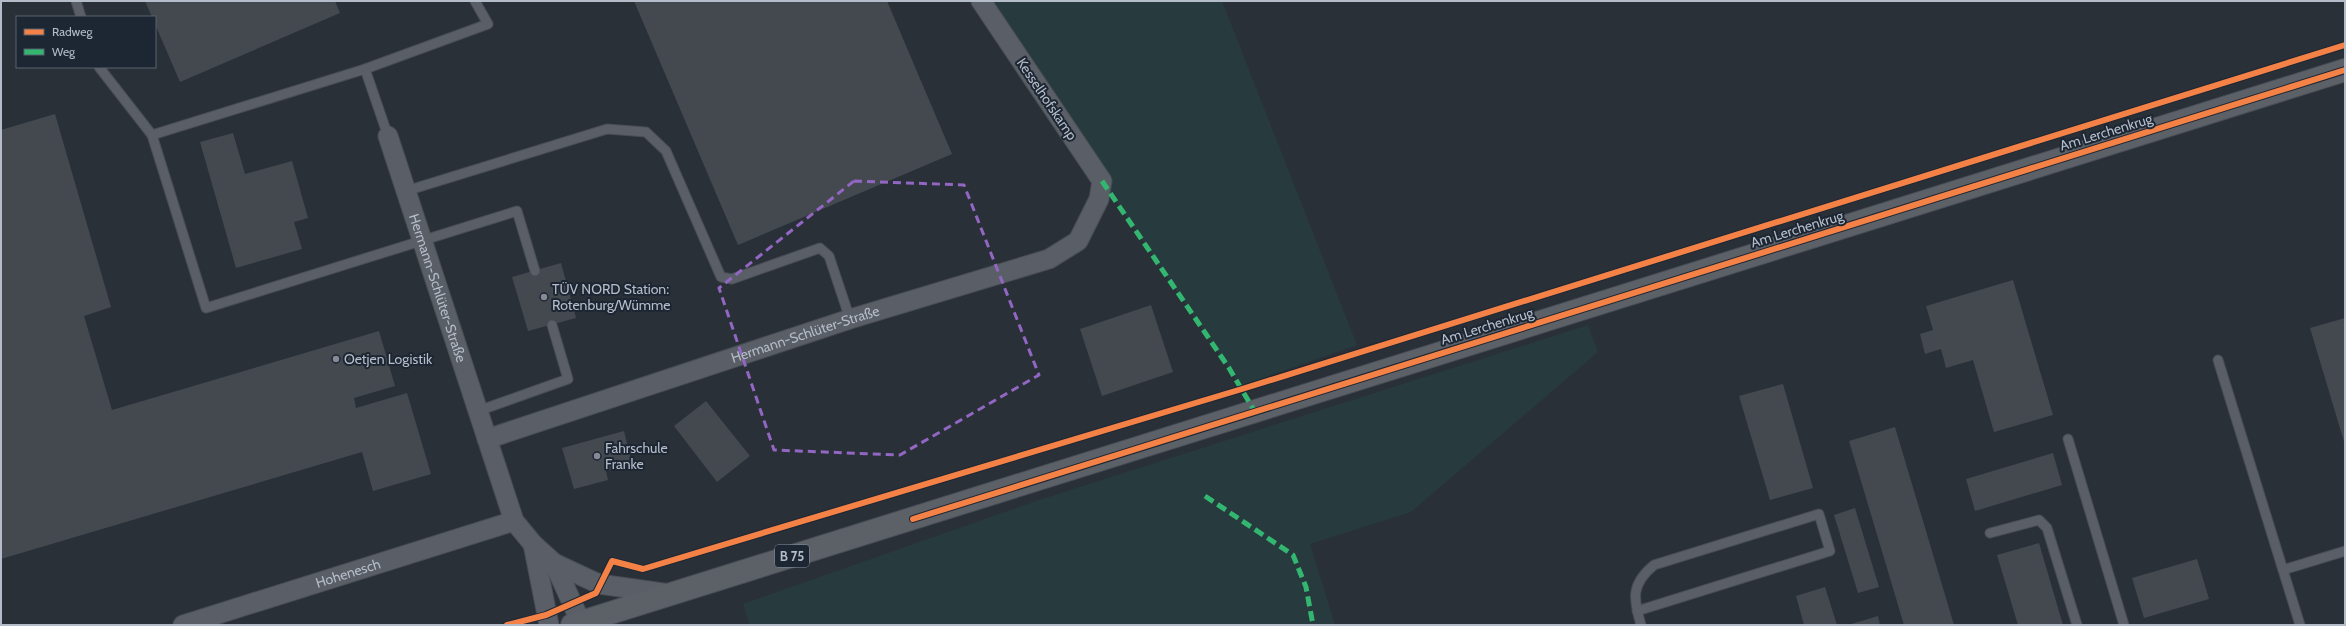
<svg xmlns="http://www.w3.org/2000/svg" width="2346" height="626" viewBox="0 0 2346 626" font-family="Cabin,sans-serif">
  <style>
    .green { fill: #273a3e }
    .building { fill: #444950 }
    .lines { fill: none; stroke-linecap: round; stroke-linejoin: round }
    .lane-casing { stroke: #484c53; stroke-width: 11 }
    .street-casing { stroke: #484c53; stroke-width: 21 }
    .primary-casing { stroke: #484c55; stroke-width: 24 }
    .lane { stroke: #5a5e66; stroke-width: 9 }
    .street { stroke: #5a5e66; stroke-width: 19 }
    .primary { stroke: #5c6168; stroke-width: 22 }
    .quiet { stroke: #33b770; stroke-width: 5; stroke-dasharray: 10 5; stroke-linecap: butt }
    .cycleway-casing { stroke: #1d2633; stroke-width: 8 }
    .cycleway { stroke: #f48246; stroke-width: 6 }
    .marked { fill: none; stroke: #9266c3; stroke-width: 3; stroke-dasharray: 8 5; stroke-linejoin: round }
    .poi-dot { fill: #848b96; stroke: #1d2633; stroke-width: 1.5 }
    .labels { text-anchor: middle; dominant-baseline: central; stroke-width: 4; stroke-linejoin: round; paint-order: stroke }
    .shield { fill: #1d2633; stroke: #878f9c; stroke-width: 1 }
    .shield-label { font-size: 13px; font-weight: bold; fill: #b4bcc9 }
    .street-label { font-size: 14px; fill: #b4bcc9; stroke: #1d2633 }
    .poi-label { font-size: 14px; fill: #b4bcc9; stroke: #1d2633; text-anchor: start }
  </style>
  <rect width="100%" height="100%" fill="#2a3038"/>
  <g class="green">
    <polygon points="981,1 1222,1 1357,345 1243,385 1235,378"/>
    <polygon points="1588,325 1598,352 1411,512 1310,544 1335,625 750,625 743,604 1039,500"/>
  </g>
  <g class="building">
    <polygon points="145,1 335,1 340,13 180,82 155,24 155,17 152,17"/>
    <polygon points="634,1 887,1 952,154 738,245"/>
    <polygon points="55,114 111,307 84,316 112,410 379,331 395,386 354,398 356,408 407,393 431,474 373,491 362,452 1,559 1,130"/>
    <polygon points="233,133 245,174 292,161 308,218 294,222 302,249 236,268 200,142"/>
    <polygon points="561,263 576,318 528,331 512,277"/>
    <polygon points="2013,280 2053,415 1994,432 1973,360 1946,368 1941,349 1925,354 1920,334 1933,330 1926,306"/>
    <polygon points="1151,305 1173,372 1102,396 1080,329"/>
    <polygon points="2345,318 2345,445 2310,328"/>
    <polygon points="1783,384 1813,488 1770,500 1739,396"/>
    <polygon points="706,401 750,456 717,482 674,426"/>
    <polygon points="1895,427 1954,625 1904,625 1849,441"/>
    <polygon points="624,431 632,464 606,471 608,480 574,489 562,448"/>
    <polygon points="2053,453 2062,485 1975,511 1966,479"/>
    <polygon points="1855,508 1879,587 1858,593 1834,515"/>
    <polygon points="2039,543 2063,625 2018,625 1997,555"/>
    <polygon points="2197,559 2209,599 2144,618 2132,578"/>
    <polygon points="1825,587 1837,625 1804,625 1796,596"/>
    <polygon points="1878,616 1880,625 1848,625"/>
  </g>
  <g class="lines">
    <defs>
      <g id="lane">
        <polyline points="76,1 81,17"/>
        <polyline points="99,67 152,135"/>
        <polyline points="365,69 488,24 475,1"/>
        <polyline points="388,136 365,69 152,135 206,308 517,211 535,271"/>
        <polyline points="406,191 607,129 646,132 666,151 721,277 732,279 820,248 829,256 850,319"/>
        <polyline points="2218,360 2300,625"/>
        <polyline points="478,411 568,379 552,325"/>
        <polyline points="2068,439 2124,625"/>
        <polyline points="1990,533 2039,520 2047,528 2077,625"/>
        <polyline points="2283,570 2345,551"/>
        <path d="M1637,611L1830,551L1819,514L1654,565C1631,584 1633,598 1641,625"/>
      </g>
      <g id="street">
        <path id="s1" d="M388,136L514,521L533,544L554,563L571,571L599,584L670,594"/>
        <path id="s2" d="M487,439L850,319L1049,259L1078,241L1099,199L1102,181L981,1"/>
        <polyline points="533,544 549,625"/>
        <polyline points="554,563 582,625"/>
        <path id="s3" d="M183,625L514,521"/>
      </g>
      <polyline id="primary" points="572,625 2345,70"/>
    </defs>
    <use href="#lane" class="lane-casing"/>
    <use href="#street" class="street-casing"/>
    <use href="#primary" class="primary-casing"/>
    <use href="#lane" class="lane"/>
    <use href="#street" class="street"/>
    <use href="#primary" class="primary"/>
    <g class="quiet">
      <polyline points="1102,181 1229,368 1255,412"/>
      <polyline points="1205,496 1293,555 1306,587 1313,625"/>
    </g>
    <defs>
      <g id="cycleway">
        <polyline points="913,519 2345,70"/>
        <polyline points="507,625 546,615 596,593 612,561 643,569 1242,389 2345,45"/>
      </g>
    </defs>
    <use href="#cycleway" class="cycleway-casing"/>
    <use href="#cycleway" class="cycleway"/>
  </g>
  <path class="marked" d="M854,181L964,185L1039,375L900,455L774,450L719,288Z"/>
  <g class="poi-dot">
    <circle cx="544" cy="297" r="4"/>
    <circle cx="336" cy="359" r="4"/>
    <circle cx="597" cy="456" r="4"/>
  </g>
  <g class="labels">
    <rect class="shield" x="775" y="545" width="34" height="22" rx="3"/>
    <g class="shield-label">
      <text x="792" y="556">B 75</text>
    </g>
    <g class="street-label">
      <text transform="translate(1047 99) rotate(56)">Kesselhofskamp</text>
      <text transform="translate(2106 132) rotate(-17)">Am Lerchenkrug</text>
      <text transform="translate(1797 229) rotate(-17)">Am Lerchenkrug</text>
      <text stroke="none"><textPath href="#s1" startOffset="160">Hermann-Schlüter-Straße</textPath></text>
      <text transform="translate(1487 326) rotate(-17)">Am Lerchenkrug</text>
      <text stroke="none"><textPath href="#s2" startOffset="335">Hermann-Schlüter-Straße</textPath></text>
      <text stroke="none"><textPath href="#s3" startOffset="173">Hohenesch</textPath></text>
    </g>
    <g class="poi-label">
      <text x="552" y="289">TÜV NORD Station:<tspan x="552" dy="16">Rotenburg/Wümme</tspan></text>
      <text x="344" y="359">Oetjen Logistik</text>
      <text x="605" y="448">Fahrschule<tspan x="605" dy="16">Franke</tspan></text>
    </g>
  </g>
  <rect width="2346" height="626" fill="none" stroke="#b4bcc9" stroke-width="4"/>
  <rect x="16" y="16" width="140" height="52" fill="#1d2633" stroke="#59626f"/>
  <rect x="24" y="29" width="20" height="6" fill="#f48246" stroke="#59626f"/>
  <text x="52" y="36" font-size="12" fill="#b4bcc9">Radweg</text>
  <rect x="24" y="49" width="20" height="6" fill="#33b770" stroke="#59626f"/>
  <text x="52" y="56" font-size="12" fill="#b4bcc9">Weg</text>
</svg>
